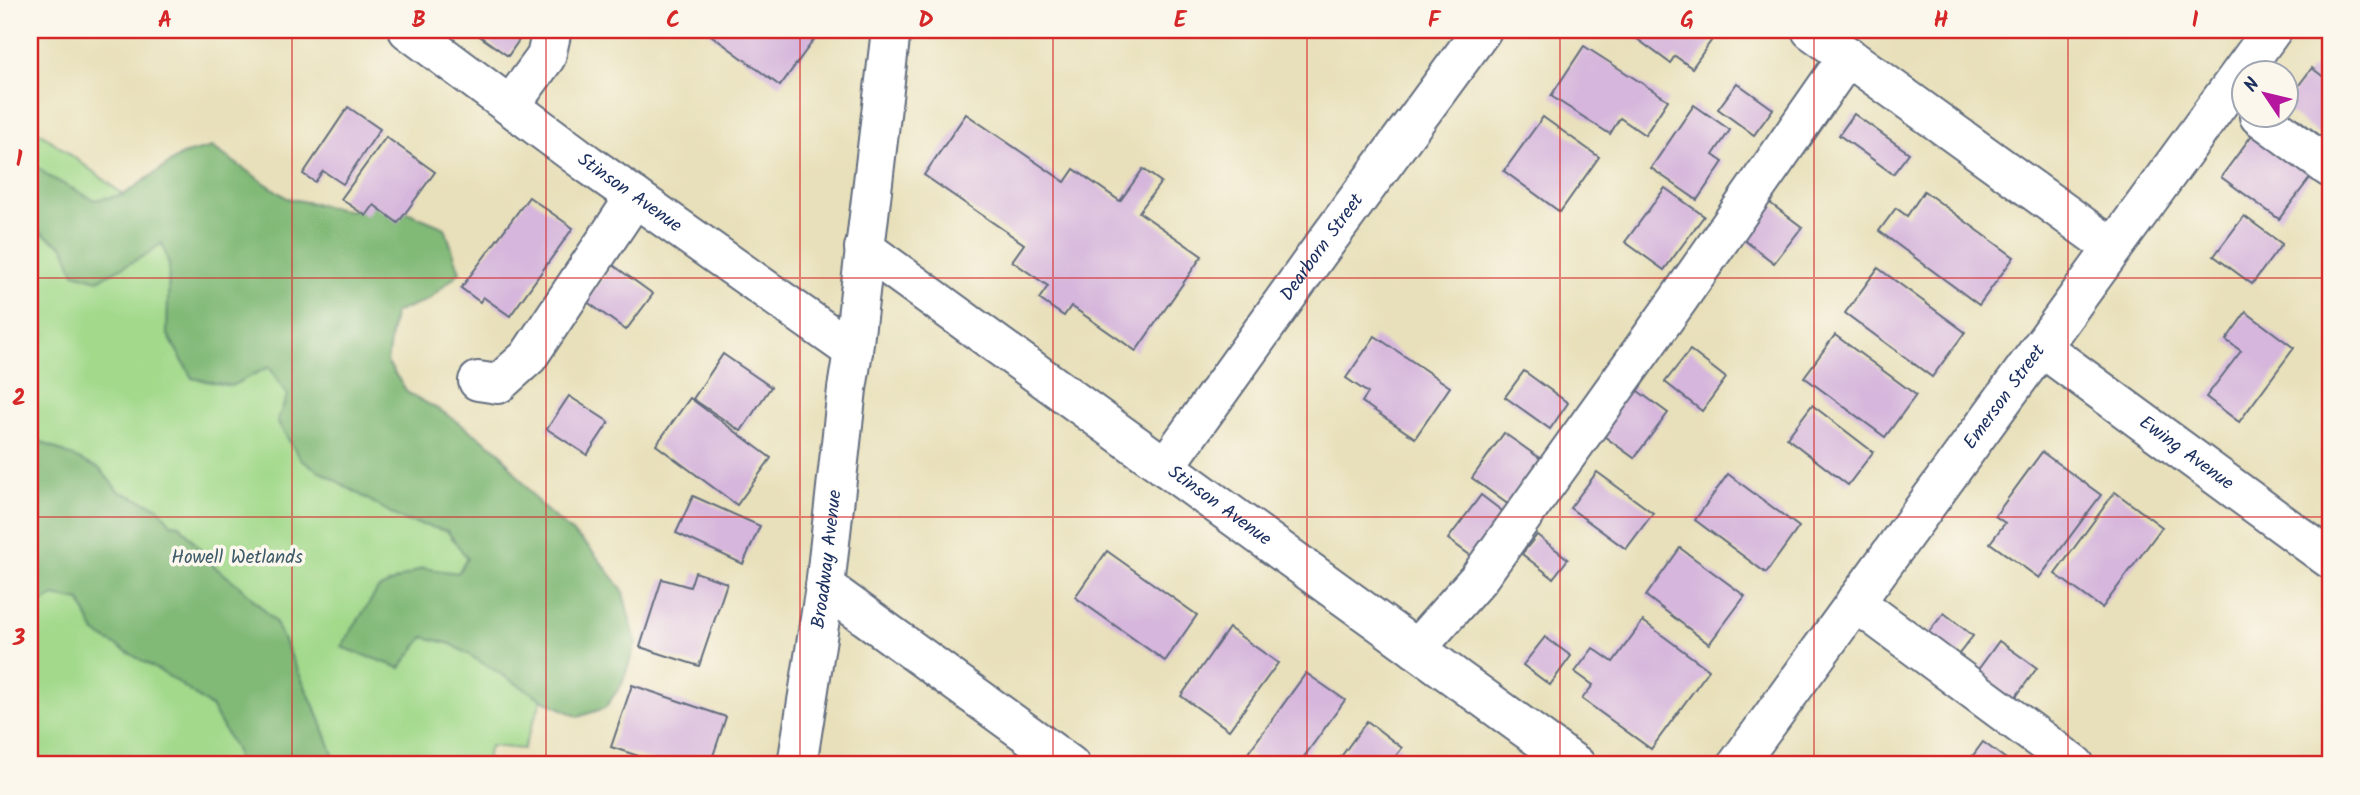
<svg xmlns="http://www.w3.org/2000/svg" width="2360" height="795" viewBox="0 0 2360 795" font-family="Kalam,sans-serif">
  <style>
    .green { fill: #a2d98b; stroke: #5e8474; stroke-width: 2 }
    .forest { fill: #81b977; stroke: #4e746a; stroke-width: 2 }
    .building { fill: #d6b6dc }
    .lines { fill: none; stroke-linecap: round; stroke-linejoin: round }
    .minor-casing { stroke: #636d7e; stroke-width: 42 }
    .major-casing { stroke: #636d7e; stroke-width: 42 }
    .minor { stroke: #fff; stroke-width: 38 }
    .major { stroke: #fff; stroke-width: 38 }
    .grid { fill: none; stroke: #d62828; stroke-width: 2; stroke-opacity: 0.55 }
    .labels { text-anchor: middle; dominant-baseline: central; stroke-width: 7; stroke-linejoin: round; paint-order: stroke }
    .street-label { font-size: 19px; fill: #1b2f5e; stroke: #fbf7ec }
    .park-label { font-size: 19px; fill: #3d5a69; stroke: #fbf7ec }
    .neatline { fill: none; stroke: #d62828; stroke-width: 2.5 }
    .grid-label { font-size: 23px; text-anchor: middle; font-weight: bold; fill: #d62828 }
  </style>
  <rect width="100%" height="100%" fill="#fbf7ec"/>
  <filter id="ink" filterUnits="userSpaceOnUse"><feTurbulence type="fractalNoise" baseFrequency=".0143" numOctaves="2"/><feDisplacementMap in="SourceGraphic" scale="14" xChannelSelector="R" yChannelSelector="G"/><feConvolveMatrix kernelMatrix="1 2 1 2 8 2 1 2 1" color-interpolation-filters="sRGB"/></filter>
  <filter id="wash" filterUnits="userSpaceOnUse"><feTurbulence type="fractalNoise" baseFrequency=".00686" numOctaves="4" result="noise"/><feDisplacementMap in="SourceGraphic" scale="28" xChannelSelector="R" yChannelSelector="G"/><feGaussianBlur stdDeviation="1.57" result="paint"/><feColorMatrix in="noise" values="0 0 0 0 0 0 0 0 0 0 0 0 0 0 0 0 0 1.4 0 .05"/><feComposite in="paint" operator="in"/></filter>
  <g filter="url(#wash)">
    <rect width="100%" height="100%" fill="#e8e0ba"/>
    <polygon class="green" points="30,125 106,181 361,391 444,430 506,677 542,699 523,749 490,746 485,765 30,765"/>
    <g class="forest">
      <polygon points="212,147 287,198 349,211 381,201 445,228 460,272 428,300 394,313 387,362 408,393 443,412 498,450 541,506 589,547 622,589 636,643 622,684 605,708 578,717 542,699 451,644 424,637 400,668 341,647 378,589 422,568 458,573 467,558 447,531 403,520 301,460 277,421 288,395 269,367 231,386 192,378 167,333 169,265 162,243 144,256 98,280 74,273 64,247 30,226 30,160 48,176 94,200 123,195 182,155"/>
      <polygon points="30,441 42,442 100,469 118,491 158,507 171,524 180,525 215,567 241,587 275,621 319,717 337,765 238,765 236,751 212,708 175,680 95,633 80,601 54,596 30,609"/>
    </g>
    <g id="blocks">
      <g class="building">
        <polygon points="471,30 526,30 508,56"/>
        <polygon points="704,30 821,30 780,86"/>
        <polygon points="1625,30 1716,30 1718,31 1692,68 1675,56 1670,63"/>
        <polygon points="1584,46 1668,100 1645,135 1620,118 1610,134 1551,96"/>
        <polygon points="2312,68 2330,82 2330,143 2286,110 2286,102"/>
        <polygon points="1737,83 1773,109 1754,135 1718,109"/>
        <polygon points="1694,105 1730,130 1713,155 1723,162 1697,200 1651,168"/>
        <polygon points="348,107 380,129 343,184 323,171 315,182 303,174"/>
        <polygon points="966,114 1065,182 1074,169 1120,201 1143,169 1161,182 1139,212 1202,256 1136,351 1071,306 1064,316 1039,299 1048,286 1012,261 1024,244 924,175"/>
        <polygon points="1854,114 1909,153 1893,174 1839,135"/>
        <polygon points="1543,117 1599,157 1560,212 1504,171"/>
        <polygon points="2255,131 2313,174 2279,219 2221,177"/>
        <polygon points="386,137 435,172 398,223 374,205 366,216 341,199"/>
        <polygon points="1665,188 1704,216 1664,270 1625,242"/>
        <polygon points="1924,191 2014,257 1979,305 1879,231 1896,208 1907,216"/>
        <polygon points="529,197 573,228 510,316 483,297 480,302 461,288"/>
        <polygon points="1766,200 1802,227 1774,263 1739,236"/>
        <polygon points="2244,216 2282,244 2252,284 2214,256"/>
        <polygon points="613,265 653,294 626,330 586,301"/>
        <polygon points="1878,268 1965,332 1932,377 1845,313"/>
        <polygon points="2246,312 2294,348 2239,422 2206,397 2241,351 2226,340"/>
        <polygon points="1835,335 1916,395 1885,437 1804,377"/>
        <polygon points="1375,336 1450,387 1415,438 1362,402 1368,393 1346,378"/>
        <polygon points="1690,350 1726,378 1702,411 1665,382"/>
        <polygon points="723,354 771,387 741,431 693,399"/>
        <polygon points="1524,371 1568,403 1550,429 1505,397"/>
        <polygon points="1631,386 1668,413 1634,458 1597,431"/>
        <polygon points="569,396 609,422 587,455 547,429"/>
        <polygon points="690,398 771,458 737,505 656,445"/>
        <polygon points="1812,405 1873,452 1848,485 1787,438"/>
        <polygon points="1504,433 1541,459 1509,505 1472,478"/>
        <polygon points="2042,452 2101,495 2039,578 1990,543 2005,523 1995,516"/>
        <polygon points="1597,472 1653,513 1626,549 1570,508"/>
        <polygon points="1728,474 1799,527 1766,573 1695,520"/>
        <polygon points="2115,492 2162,527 2102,608 2055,574"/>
        <polygon points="1481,495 1506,514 1474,558 1448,539"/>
        <polygon points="693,496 760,526 743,564 676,533"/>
        <polygon points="1537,535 1568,559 1553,578 1522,554"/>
        <polygon points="1680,548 1745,596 1709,644 1646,596"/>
        <polygon points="1107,551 1197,615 1165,661 1075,597"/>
        <polygon points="695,572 727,583 699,666 640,647 662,579 690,587"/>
        <polygon points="1944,613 1973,636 1954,660 1924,638"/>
        <polygon points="1643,621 1709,670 1651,749 1582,699 1593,685 1575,672 1593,648 1613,662"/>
        <polygon points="1229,628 1278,663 1229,730 1181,696"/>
        <polygon points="1545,637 1571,656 1550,685 1523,665"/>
        <polygon points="1999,641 2037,668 2009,706 1972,678"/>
        <polygon points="1306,673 1345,700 1298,765 1265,765 1248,753"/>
        <polygon points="632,685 726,717 710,765 666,765 611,747"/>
        <polygon points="1367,721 1402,748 1389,765 1335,765"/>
        <polygon points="1983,742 2014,765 1966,765"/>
      </g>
    </g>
  </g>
  <g filter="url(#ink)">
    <use href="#blocks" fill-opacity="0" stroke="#636d7e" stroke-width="2"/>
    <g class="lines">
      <defs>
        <g id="minor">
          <path id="s1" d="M408,30L588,164L853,351"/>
          <polyline points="1811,30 2113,248"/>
          <polyline points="510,106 546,57 552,30"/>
          <polyline points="2259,116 2330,168"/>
          <path id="s2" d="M864,248L1576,765"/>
          <path id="s3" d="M2041,347L2330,559"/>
          <polyline points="478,381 498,384 528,357 635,197"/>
          <path id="s4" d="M1165,467L1318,253L1482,30"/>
          <polyline points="825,587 1070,765"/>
          <polyline points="1855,602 2075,765"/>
          <polyline points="1416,649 1478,579 1678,300 1848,56"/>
          <path id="s5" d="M1737,765L2272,30"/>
        </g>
        <g id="major">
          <path id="s6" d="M797,765L825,587L847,389L853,351L891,30"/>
        </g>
      </defs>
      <use href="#minor" class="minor-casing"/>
      <use href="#major" class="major-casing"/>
      <use href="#minor" class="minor"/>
      <use href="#major" class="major"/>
    </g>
  </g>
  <path class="grid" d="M292,30V765M546,30V765M800,30V765M1053,30V765M1307,30V765M1560,30V765M1814,30V765M2068,30V765M30,278H2330M30,517H2330"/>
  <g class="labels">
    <g class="street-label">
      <text stroke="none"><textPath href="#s1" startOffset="275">Stinson Avenue</textPath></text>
      <text stroke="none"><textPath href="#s4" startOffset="270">Dearborn Street</textPath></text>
      <text stroke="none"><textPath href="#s5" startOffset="455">Emerson Street</textPath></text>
      <text stroke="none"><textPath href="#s3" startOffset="180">Ewing Avenue</textPath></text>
      <text stroke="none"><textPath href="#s2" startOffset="439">Stinson Avenue</textPath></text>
      <text stroke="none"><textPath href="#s6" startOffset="208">Broadway Avenue</textPath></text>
    </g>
    <g class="park-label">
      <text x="237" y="558">Howell Wetlands</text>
    </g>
  </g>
  <rect width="2360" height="795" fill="none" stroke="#fbf7ec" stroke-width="77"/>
  <g transform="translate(2265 94) rotate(305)"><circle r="33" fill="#fbf7ec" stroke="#a1a7b3" stroke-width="2"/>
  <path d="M0-5L12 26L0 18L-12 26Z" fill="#b5179e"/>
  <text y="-10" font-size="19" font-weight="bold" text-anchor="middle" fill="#1b2f5e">N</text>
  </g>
  <rect x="38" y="38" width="2284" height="718" class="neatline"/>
  <g class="grid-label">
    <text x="165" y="27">A</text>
    <text x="419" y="27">B</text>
    <text x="673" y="27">C</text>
    <text x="926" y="27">D</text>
    <text x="1180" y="27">E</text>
    <text x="1434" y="27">F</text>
    <text x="1687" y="27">G</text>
    <text x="1941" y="27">H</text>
    <text x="2195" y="27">I</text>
    <text x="19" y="166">1</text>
    <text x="19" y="405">2</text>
    <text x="19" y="645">3</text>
  </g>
</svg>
